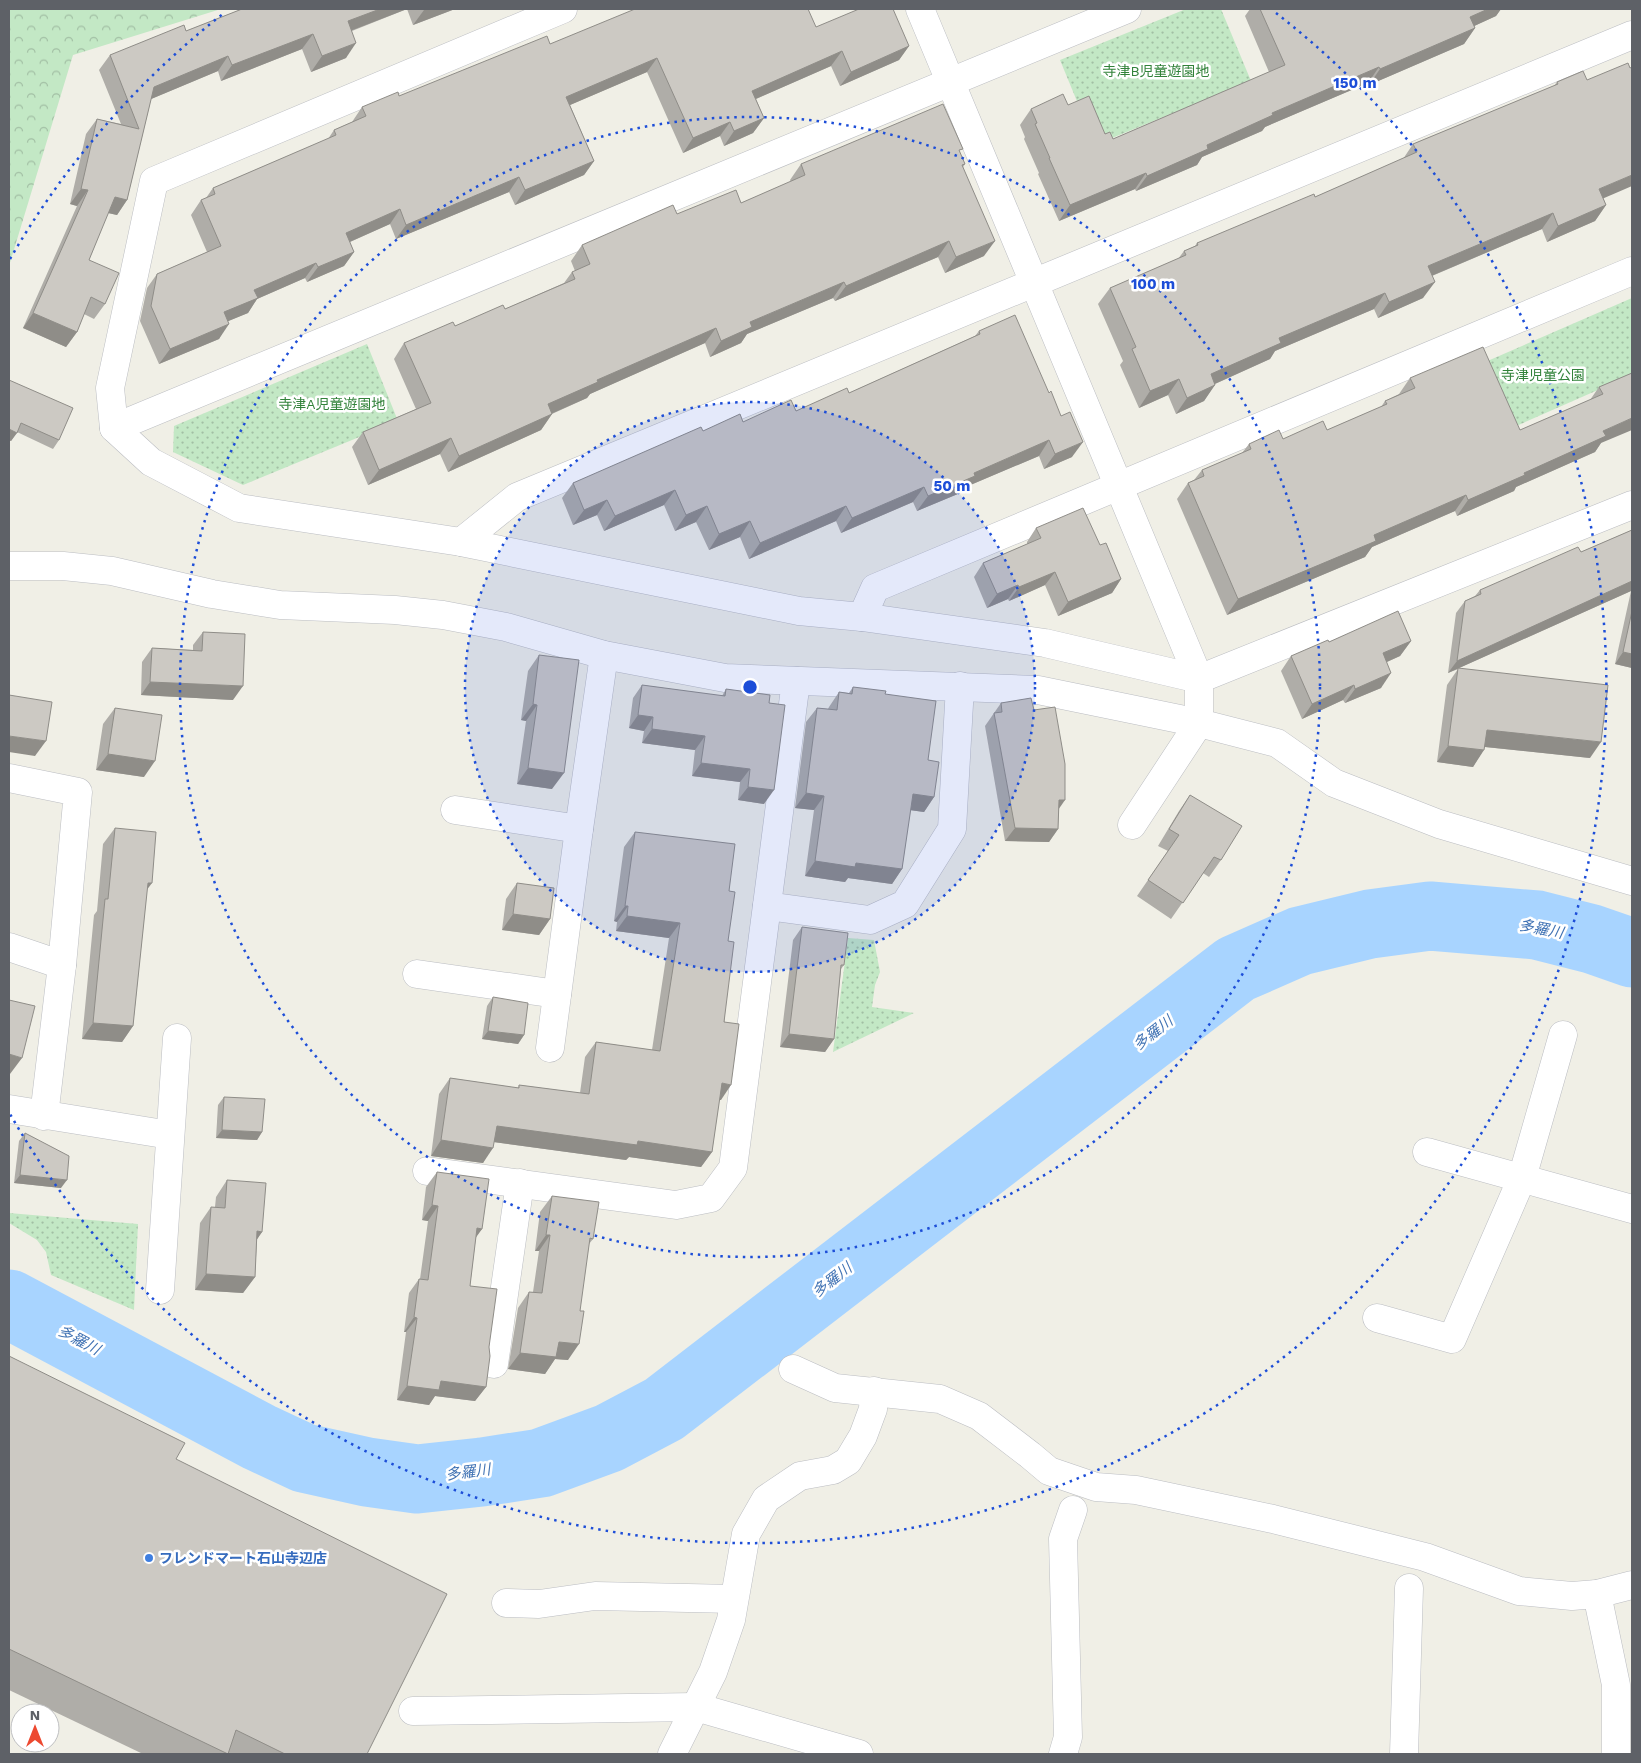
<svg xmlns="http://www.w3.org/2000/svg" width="1641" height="1763" viewBox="0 0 1641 1763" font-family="'Work Sans','Noto Sans JP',sans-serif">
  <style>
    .forest { fill: url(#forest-crowns) }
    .park { fill: url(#park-dots) }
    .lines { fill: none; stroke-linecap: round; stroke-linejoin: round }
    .river { stroke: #a8d4ff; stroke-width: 69 }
    .minor-casing { stroke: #bbbdc2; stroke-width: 29 }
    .minor { stroke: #fff; stroke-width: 28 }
    .wall { fill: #afada8 }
    .shaded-wall { fill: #8f8d88 }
    .building { fill: #ccc9c3; stroke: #8f8d88 }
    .ring { fill: none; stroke: #1d4ed8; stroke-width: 2.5; stroke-dasharray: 2.5 5 }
    .shop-dot { fill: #3f7fe0; stroke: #fff; stroke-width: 2 }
    .labels { text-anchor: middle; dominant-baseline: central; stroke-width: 5; stroke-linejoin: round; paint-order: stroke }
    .park-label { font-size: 14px; fill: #32823a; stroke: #fff }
    .shop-label { font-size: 14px; font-weight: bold; fill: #366cbe; stroke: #fff; text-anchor: start }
    .water-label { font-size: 15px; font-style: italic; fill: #4173b4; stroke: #fff }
    .centre { fill: #1d4ed8; stroke: #fff; stroke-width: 2.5 }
    .ring-label { font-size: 15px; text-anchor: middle; font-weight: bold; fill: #1d4ed8; stroke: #fff; stroke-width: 5; stroke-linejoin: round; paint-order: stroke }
  </style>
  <defs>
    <pattern id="forest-crowns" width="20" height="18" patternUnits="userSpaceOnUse" patternTransform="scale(1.25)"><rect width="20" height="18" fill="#c3e8c5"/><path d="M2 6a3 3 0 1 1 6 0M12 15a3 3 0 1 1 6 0" fill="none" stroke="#a2bfa4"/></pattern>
    <pattern id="park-dots" width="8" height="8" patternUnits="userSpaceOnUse" patternTransform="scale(1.25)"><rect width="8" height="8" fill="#c3e8c5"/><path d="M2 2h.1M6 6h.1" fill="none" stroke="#a2bfa4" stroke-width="1.8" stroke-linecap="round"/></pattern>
  </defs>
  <rect width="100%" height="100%" fill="#f0efe6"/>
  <polygon class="forest" points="9,9 221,9 73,55 9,266"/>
  <g class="park">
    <polygon points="1186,9 1221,9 1251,81 1095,145 1060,60"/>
    <polygon points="1632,298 1632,375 1505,431 1476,366"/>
    <polygon points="367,344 398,421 243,485 173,452 174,426"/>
    <polygon points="848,938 874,940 880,972 875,985 872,1007 914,1013 833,1052"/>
    <polygon points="9,1213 138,1224 134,1310 51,1275 46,1252 37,1240 9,1223"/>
  </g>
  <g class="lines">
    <polyline class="river" points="9,1304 259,1437 304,1458 367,1472 417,1479 482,1472 541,1463 609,1438 664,1409 1236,969 1300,941 1370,924 1430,916 1537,925 1592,939 1632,953"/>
    <defs>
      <g id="minor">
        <polyline points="563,9 154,181 110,388 114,428 151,462 239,508 461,542 799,611 862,617 1045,643 1199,679 1632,505"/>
        <polyline points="920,9 1199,679 1199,723 1132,825"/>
        <polyline points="114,428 1127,9"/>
        <polyline points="461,542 517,497 1632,35"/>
        <polyline points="9,566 63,566 112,571 212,594 280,605 395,610 443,615 506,627 604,655 725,678 1038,690 1199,723 1277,743 1334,783 1439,824 1632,881"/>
        <polyline points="862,617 875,588 1632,271"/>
        <polyline points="9,778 78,792 62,965 9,947"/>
        <polyline points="455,810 579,829"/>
        <polyline points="767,906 870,920 905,904 952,829 960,686"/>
        <polyline points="417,974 557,994"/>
        <polyline points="550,1048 579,829 604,655"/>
        <polyline points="9,1109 170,1135"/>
        <polyline points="44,1116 62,965"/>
        <polyline points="1427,1152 1632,1209"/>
        <polyline points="427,1171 676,1205 711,1198 733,1168 796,681"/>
        <polyline points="160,1290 177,1038"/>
        <polyline points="1377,1318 1452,1339 1522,1178 1563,1035"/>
        <polyline points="494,1364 520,1183"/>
        <polyline points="793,1369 835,1388 940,1399 979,1416 1030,1455 1049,1471 1096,1487 1136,1490 1273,1519 1425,1557 1519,1591 1572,1596 1597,1594 1632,1585"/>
        <polyline points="1597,1594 1616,1685 1616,1754"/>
        <polyline points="506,1603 539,1604 595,1596 734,1599"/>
        <polyline points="413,1711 696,1707 859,1754"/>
        <polyline points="672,1754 713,1672 731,1620 746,1534 766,1499 800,1476 833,1470 848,1461 863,1436 873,1409 874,1391"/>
        <polyline points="1063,1754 1068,1737 1063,1539 1073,1510"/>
        <polyline points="1404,1754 1409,1588"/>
      </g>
    </defs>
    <use href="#minor" class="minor-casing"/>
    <use href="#minor" class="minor"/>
  </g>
  <g class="wall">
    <polygon points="242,9 455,9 413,25 407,9 352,31 346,58 311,72 302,49 221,81 218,71 151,99 127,200 117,215 108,213 89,260 105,304 94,319 84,314 77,332 66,347 23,328 77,206 70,204 86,134 97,119 121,124 99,70 110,55 186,31"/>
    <polygon points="1250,9 1501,9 1496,16 1474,26 1475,28 1464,44 1369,85 1368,83 1265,127 1262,131 1202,157 1197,165 1136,191 1135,189 1059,221 1038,174 1039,173 1024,139 1025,137 1020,125 1031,109 1068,105 1113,139 1269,72 1245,16"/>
    <polygon points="816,27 909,46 899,60 840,86 831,66 756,99 764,118 753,133 724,146 720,136 683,153 647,72 570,105 594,161 584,175 515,205 509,192 396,239 390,224 350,242 354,252 344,266 307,282 305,278 257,299 248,313 228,321 219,339 159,364 140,321 147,288 157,274 207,252 191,215 201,200 206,198 213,188 328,139 334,130 352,122 362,107 399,96 550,44"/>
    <polygon points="1557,82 1606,205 1595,221 1547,242 1542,229 1432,276 1423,298 1378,318 1374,309 1275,351 1270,359 1215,384 1204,401 1176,414 1168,395 1139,408 1120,365 1123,361 1098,304 1110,288 1178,259 1184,251 1195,246 1197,243 1315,197 1403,159 1413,144 1554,86"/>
    <polygon points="960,153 965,164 963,167 984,256 945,273 938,257 835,301 833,298 747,334 741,343 710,357 705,343 590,394 587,398 552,414 541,430 448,472 440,454 368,485 352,447 363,432 416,409 394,359 404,343 505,309 564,283 572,272 575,271 571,261 582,245 677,214 741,203 791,182 790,180 801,164"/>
    <polygon points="979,331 1072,457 1044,469 1039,456 968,486 965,491 917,511 913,502 841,533 836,521 749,559 740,537 709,550 696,522 675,531 664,505 604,531 597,515 573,525 562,498 573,483 703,431 796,411 849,393 975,336"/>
    <polygon points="1632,373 1601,443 1595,452 1516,487 1514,491 1457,516 1455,511 1372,547 1365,557 1227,615 1177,499 1188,483 1194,480 1202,470 1242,453 1249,444 1283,439 1327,430 1381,407 1385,401 1399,394 1410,378 1520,430 1590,400 1599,387"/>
    <polygon points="9,380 59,440 53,449 17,432 11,441 9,440"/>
    <polygon points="1036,528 1100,545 1121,579 1112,593 1058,616 1045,585 1009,601 1008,599 987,608 974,577 983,563 1027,544 1027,542"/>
    <polygon points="1632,530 1632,668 1615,664 1631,591 1459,668 1590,758 1485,747 1473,767 1437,762 1447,685 1458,669 1448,673 1456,613 1465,601 1475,596 1480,590 1581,552"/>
    <polygon points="203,632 233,700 141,695 142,662 152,648 193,650 193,645"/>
    <polygon points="1411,641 1400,656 1387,662 1381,688 1345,703 1343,700 1302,719 1281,671 1291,656 1329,642"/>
    <polygon points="539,655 552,789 517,784 526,721 521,720 528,671"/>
    <polygon points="642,685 722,696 726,689 769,703 764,804 738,800 740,782 692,776 695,750 642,743 644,731 629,728 633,698"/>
    <polygon points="853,687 885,694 928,760 934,797 924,812 910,810 902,869 892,884 848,878 845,882 805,876 814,810 795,808 806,722 817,708 828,709 829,707 839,692 849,693"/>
    <polygon points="1001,703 1034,710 1059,809 1058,829 1049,842 1005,841 985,726"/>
    <polygon points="115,708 144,777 96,770 103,724"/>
    <polygon points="1190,795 1221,860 1209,877 1203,873 1171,919 1137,896 1168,851 1158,846 1179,811"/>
    <polygon points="115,828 147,890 133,1026 122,1042 82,1039 94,915 97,911 103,844"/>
    <polygon points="635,832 729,891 728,941 721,1100 719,1100 712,1152 701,1167 629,1157 626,1160 494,1142 483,1163 431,1156 439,1094 450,1078 518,1088 519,1085 580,1093 585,1057 596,1042 652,1050 669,938 616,931 617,922 614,921 624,847"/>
    <polygon points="517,883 550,919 539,935 502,930 506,899"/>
    <polygon points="802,927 844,965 841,969 834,1039 825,1052 780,1047 793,940"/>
    <polygon points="493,997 524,1035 518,1044 482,1039 487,1006"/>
    <polygon points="224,1097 262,1132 257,1140 216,1138 218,1105"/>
    <polygon points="25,1133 61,1188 14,1183 19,1141"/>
    <polygon points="437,1172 482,1229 476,1236 470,1286 489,1347 486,1387 475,1401 435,1396 429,1405 397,1400 406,1332 404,1332 409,1293 419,1279 420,1279 428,1221 422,1220 426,1187"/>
    <polygon points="227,1180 262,1232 257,1239 255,1277 243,1293 195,1290 200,1223 211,1207 215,1207 216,1197"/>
    <polygon points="552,1196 593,1239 589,1244 568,1360 555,1359 545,1374 508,1369 518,1308 529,1292 533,1292 539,1251 535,1251 540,1212"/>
    <polygon points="9,1356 176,1459 367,1754 143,1754 9,1690"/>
  </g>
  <g class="shaded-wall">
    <polygon points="380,9 407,9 337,36 348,21"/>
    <polygon points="427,9 455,9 413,25 424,10"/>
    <polygon points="1488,9 1501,9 1496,16 1459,33 1470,17"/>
    <polygon points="1475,28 1464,44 1369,85 1380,69"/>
    <polygon points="313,34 302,49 221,81 232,65"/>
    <polygon points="356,43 346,58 311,72 322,56"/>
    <polygon points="909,46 899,60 840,86 851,72"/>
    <polygon points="842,51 831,66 742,105 752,91"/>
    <polygon points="228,56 218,71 144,102 154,87"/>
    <polygon points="657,58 647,72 556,111 566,97"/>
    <polygon points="1379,67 1368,83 1265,127 1262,131 1202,157 1197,165 1136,191 1147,176 1207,145 1272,113"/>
    <polygon points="764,118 753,133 724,146 734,131"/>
    <polygon points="730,122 720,136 683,153 693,138"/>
    <polygon points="594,161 584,175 515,205 525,190"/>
    <polygon points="1146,173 1135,189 1059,221 1070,205"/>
    <polygon points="1632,175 1632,186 1588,205 1599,189"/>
    <polygon points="519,177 509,192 396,239 406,225"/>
    <polygon points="81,189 88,190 77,206 70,204"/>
    <polygon points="115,197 127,200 117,215 104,212"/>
    <polygon points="1606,205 1595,221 1547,242 1558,226"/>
    <polygon points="400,209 390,224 336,248 346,233"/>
    <polygon points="1553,213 1542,229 1417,282 1428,266"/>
    <polygon points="949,241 938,257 835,301 846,286"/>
    <polygon points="995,241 984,256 945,273 956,257"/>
    <polygon points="354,252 344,266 307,282 318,267"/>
    <polygon points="316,263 305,278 257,299 248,313 214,327 224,312 254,290"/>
    <polygon points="844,282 833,298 747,334 741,343 710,357 721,341 750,322"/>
    <polygon points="1435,282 1423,298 1378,318 1389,302"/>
    <polygon points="1385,293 1374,309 1275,351 1270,359 1199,391 1211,374 1279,338"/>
    <polygon points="33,313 77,332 66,347 23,328"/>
    <polygon points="229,324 219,339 159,364 170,349"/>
    <polygon points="716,328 705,343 590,394 587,398 537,420 548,404 597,380"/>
    <polygon points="1179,379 1168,395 1139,408 1150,391"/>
    <polygon points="1215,385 1204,401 1176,414 1187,398"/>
    <polygon points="552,414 541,430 448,472 459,456"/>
    <polygon points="1632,418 1632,430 1601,443 1595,452 1516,487 1514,491 1457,516 1468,500 1603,431"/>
    <polygon points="9,429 17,433 11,441 9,440"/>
    <polygon points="451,438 440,454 368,485 379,470"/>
    <polygon points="1049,440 1039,456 968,486 965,491 917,511 928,496 974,473"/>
    <polygon points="1083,442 1072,457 1044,469 1055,454"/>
    <polygon points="924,487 913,502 841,533 852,518"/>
    <polygon points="675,490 664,505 604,531 615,516"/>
    <polygon points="1466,495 1455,511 1372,547 1365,557 1227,615 1238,599 1374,535"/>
    <polygon points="607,500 597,515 573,525 584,510"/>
    <polygon points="707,506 696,522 675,531 686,515"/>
    <polygon points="846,506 836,521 749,559 760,543"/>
    <polygon points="750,521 740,537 709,550 719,534"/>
    <polygon points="1055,572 1045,585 1009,601 1019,587"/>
    <polygon points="1121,579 1112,593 1058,616 1068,602"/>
    <polygon points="1632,581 1632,588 1631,591 1448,673 1457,661"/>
    <polygon points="1018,585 1008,599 987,608 997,594"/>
    <polygon points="1411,641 1400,656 1373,668 1383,653"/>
    <polygon points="1623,652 1632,654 1632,668 1615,664"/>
    <polygon points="1391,673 1381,688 1345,703 1355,689"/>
    <polygon points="150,682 243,686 233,700 141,695"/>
    <polygon points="1354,685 1343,700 1302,719 1312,704"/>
    <polygon points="533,704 537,705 526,721 521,720"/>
    <polygon points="638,715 653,717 644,731 629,728"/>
    <polygon points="652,729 705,736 695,750 642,743"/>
    <polygon points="1487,730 1601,742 1590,758 1476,746"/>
    <polygon points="9,736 46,741 35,756 9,752"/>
    <polygon points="1448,746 1484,750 1473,767 1437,762"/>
    <polygon points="108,754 155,761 144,777 96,770"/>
    <polygon points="701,763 750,769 740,782 692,776"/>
    <polygon points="528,768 564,773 552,789 517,784"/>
    <polygon points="748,787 774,790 764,804 738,800"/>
    <polygon points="806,793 824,796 814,810 795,808"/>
    <polygon points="913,794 934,797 924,812 902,809"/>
    <polygon points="1059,800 1065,800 1056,813"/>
    <polygon points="1015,828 1058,829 1049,842 1005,841"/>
    <polygon points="815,861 856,863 902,869 892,884 848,878 845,882 805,876"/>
    <polygon points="148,883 152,883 140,899"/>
    <polygon points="625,906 628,906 617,922 614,921"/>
    <polygon points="513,914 550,919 539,935 502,930"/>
    <polygon points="627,916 680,923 669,938 616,931"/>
    <polygon points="93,1023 133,1026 122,1042 82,1039"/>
    <polygon points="488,1031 524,1035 518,1044 482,1039"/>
    <polygon points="789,1034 834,1039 825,1052 780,1047"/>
    <polygon points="9,1054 22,1058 10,1074 9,1073"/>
    <polygon points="722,1083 731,1085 721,1100 711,1099"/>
    <polygon points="497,1126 638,1141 712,1152 701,1167 629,1157 626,1160 486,1141"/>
    <polygon points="222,1130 262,1132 257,1140 216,1138"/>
    <polygon points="441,1140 493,1148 483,1163 431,1156"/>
    <polygon points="20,1175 67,1180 61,1188 14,1183"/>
    <polygon points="432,1205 438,1206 428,1221 422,1220"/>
    <polygon points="477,1228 482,1229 472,1243"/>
    <polygon points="257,1231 262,1232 251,1248"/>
    <polygon points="546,1235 550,1235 539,1251 535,1251"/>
    <polygon points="206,1274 255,1277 243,1293 195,1290"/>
    <polygon points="414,1317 417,1318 406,1332 404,1332"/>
    <polygon points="559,1342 579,1344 568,1360 555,1359 545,1374 508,1369 520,1353"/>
    <polygon points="441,1381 486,1387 475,1401 435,1396 429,1405 397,1400 407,1386"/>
  </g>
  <g class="building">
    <polygon points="242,9 380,9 348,21 356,43 322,56 313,34 232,65 228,56 154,87 127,200 115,197 89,260 119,273 105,304 91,297 77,332 33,313 88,190 81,189 97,119 139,129 110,55 184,25 186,31"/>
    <polygon points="635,9 808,9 816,27 859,9 893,9 909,46 851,72 842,51 752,91 764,118 734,131 730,122 693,138 657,58 566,97 594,161 525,190 519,177 406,225 400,209 346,233 354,252 318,267 316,263 254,290 258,298 224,312 229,324 170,349 151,306 157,274 221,246 201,200 215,194 213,188 336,135 334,130 366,116 362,107 398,92 399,96 547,36 550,44"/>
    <polygon points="1260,9 1488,9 1470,17 1475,28 1380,69 1379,67 1272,113 1273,115 1207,145 1208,149 1147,176 1146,173 1070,205 1049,158 1050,158 1035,124 1037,123 1031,109 1063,94 1068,105 1089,96 1105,134 1110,132 1113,139 1285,65"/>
    <polygon points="1628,63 1630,68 1632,67 1632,175 1599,189 1606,205 1558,226 1553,213 1428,266 1435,282 1389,302 1385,293 1279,338 1281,343 1211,374 1215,385 1187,398 1179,379 1150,391 1132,349 1136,347 1110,288 1186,255 1184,251 1198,245 1197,243 1314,194 1315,197 1417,152 1413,144 1558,84 1557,82 1583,71 1587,80"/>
    <polygon points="943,104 963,149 959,150 965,164 962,165 995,241 956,257 949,241 846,286 844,282 750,322 752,327 721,341 716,328 597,380 598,382 548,404 552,414 459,456 451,438 379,470 363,432 431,403 404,343 453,322 455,326 503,305 505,309 575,279 572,272 590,264 582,245 673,205 677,214 736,190 741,203 805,175 801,164"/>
    <polygon points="1015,315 1049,393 1051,391 1061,416 1070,412 1083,442 1055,454 1049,440 974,473 975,476 928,496 924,487 852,518 846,506 760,543 750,521 719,534 707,506 686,515 675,490 615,516 607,500 584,510 573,483 701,427 703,431 740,414 743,422 791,400 796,411 847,388 849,393 980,334 979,331"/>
    <polygon points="1483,347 1520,430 1603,394 1599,387 1632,373 1632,418 1603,431 1606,436 1524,473 1525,475 1468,500 1466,495 1374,535 1376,541 1238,599 1188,483 1204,476 1202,470 1251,449 1249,444 1279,430 1283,439 1323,421 1327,430 1387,404 1385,401 1415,388 1410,378"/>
    <polygon points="9,380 73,408 59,440 21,423 17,433 9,429"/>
    <polygon points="1083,508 1100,545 1106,543 1121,579 1068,602 1055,572 1019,587 1018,585 997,594 983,563 1041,538 1036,528"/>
    <polygon points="1632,530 1632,581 1457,661 1465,601 1481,594 1480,590 1578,547 1581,552"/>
    <polygon points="1398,611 1411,641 1383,653 1391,673 1355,689 1354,685 1312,704 1291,656 1328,640 1329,642"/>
    <polygon points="1632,611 1632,654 1623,652"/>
    <polygon points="203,632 245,634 243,686 150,682 152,648 202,651"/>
    <polygon points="539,655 579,660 564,773 528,768 537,705 533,704"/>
    <polygon points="1458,668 1608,685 1601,742 1487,730 1484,750 1448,746"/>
    <polygon points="642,685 725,696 726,689 770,695 769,703 785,705 774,790 748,787 750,769 701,763 705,736 652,729 653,717 638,715"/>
    <polygon points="853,687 886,691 885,694 936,701 928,760 939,762 934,797 913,794 902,869 856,863 855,867 815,861 824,796 806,793 817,708 837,710 839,692 852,694"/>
    <polygon points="9,695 52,702 46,741 9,736"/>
    <polygon points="1031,698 1034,710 1055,707 1065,764 1065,800 1059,800 1058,829 1015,828 994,713 1002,712 1001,703"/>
    <polygon points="115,708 162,715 155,761 108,754"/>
    <polygon points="1190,795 1242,826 1221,860 1214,857 1183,903 1148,880 1179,835 1169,829"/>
    <polygon points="115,828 156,832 152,883 148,883 133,1026 93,1023 105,899 108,899"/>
    <polygon points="635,832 735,844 729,891 735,892 728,941 734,942 724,1022 739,1024 731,1085 722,1083 712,1152 638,1141 637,1145 497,1126 493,1148 441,1140 450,1078 519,1088 519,1085 589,1094 596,1042 660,1051 680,923 627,916 628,906 625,906"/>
    <polygon points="517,883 554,888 550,919 513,914"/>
    <polygon points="802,927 848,933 844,965 841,965 834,1039 789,1034"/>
    <polygon points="493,997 528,1003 524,1035 488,1031"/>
    <polygon points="9,1000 35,1006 22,1058 9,1054"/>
    <polygon points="224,1097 265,1099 262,1132 222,1130"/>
    <polygon points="25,1133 69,1156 67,1180 20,1175"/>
    <polygon points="437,1172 489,1179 482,1229 477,1228 470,1286 497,1289 489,1347 490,1356 486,1387 441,1381 439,1390 407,1386 417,1318 414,1317 419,1279 428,1280 438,1206 432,1205"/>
    <polygon points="227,1180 266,1183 262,1232 257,1231 255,1277 206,1274 211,1207 225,1208"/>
    <polygon points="552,1196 599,1202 593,1239 590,1238 580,1311 584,1311 579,1344 559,1342 556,1357 520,1353 529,1292 542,1293 550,1235 546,1235"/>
    <polygon points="9,1356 185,1443 176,1459 447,1594 367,1754 285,1754 236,1730 228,1754 9,1649"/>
  </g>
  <circle cx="750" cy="687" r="285" fill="#1d4ed8" fill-opacity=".12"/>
  <g class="ring">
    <circle cx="750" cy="687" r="285"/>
    <circle cx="750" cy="687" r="570"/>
    <path d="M10 259A855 855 0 0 1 224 13M1276 13A855 855 0 1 1 10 1114"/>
  </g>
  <circle class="shop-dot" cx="149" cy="1558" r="5"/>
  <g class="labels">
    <g class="park-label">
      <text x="1156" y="71">寺津B児童遊園地</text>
      <text x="1543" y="375">寺津児童公園</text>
      <text x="332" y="404">寺津A児童遊園地</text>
    </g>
    <g class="shop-label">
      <text x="159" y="1558">フレンドマート石山寺辺店</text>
    </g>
    <g class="water-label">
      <text transform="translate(1541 929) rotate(11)">多羅川</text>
      <text transform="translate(1153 1033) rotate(-38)">多羅川</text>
      <text transform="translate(832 1280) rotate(-38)">多羅川</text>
      <text transform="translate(79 1340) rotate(28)">多羅川</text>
      <text transform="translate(468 1472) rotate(-7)">多羅川</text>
    </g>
  </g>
  <circle cx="750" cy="687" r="8" class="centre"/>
  <g class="ring-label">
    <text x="1355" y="88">150 m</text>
    <text x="1153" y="289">100 m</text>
    <text x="952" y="491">50 m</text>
  </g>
  <rect width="1641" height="1763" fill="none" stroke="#5e6167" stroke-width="20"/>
  <g transform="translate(35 1728)"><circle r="24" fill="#ffffff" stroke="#bfc0c2"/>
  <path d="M0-4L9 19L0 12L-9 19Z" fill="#ed4930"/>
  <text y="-8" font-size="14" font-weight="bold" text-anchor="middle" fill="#5e6167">N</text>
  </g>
</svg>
